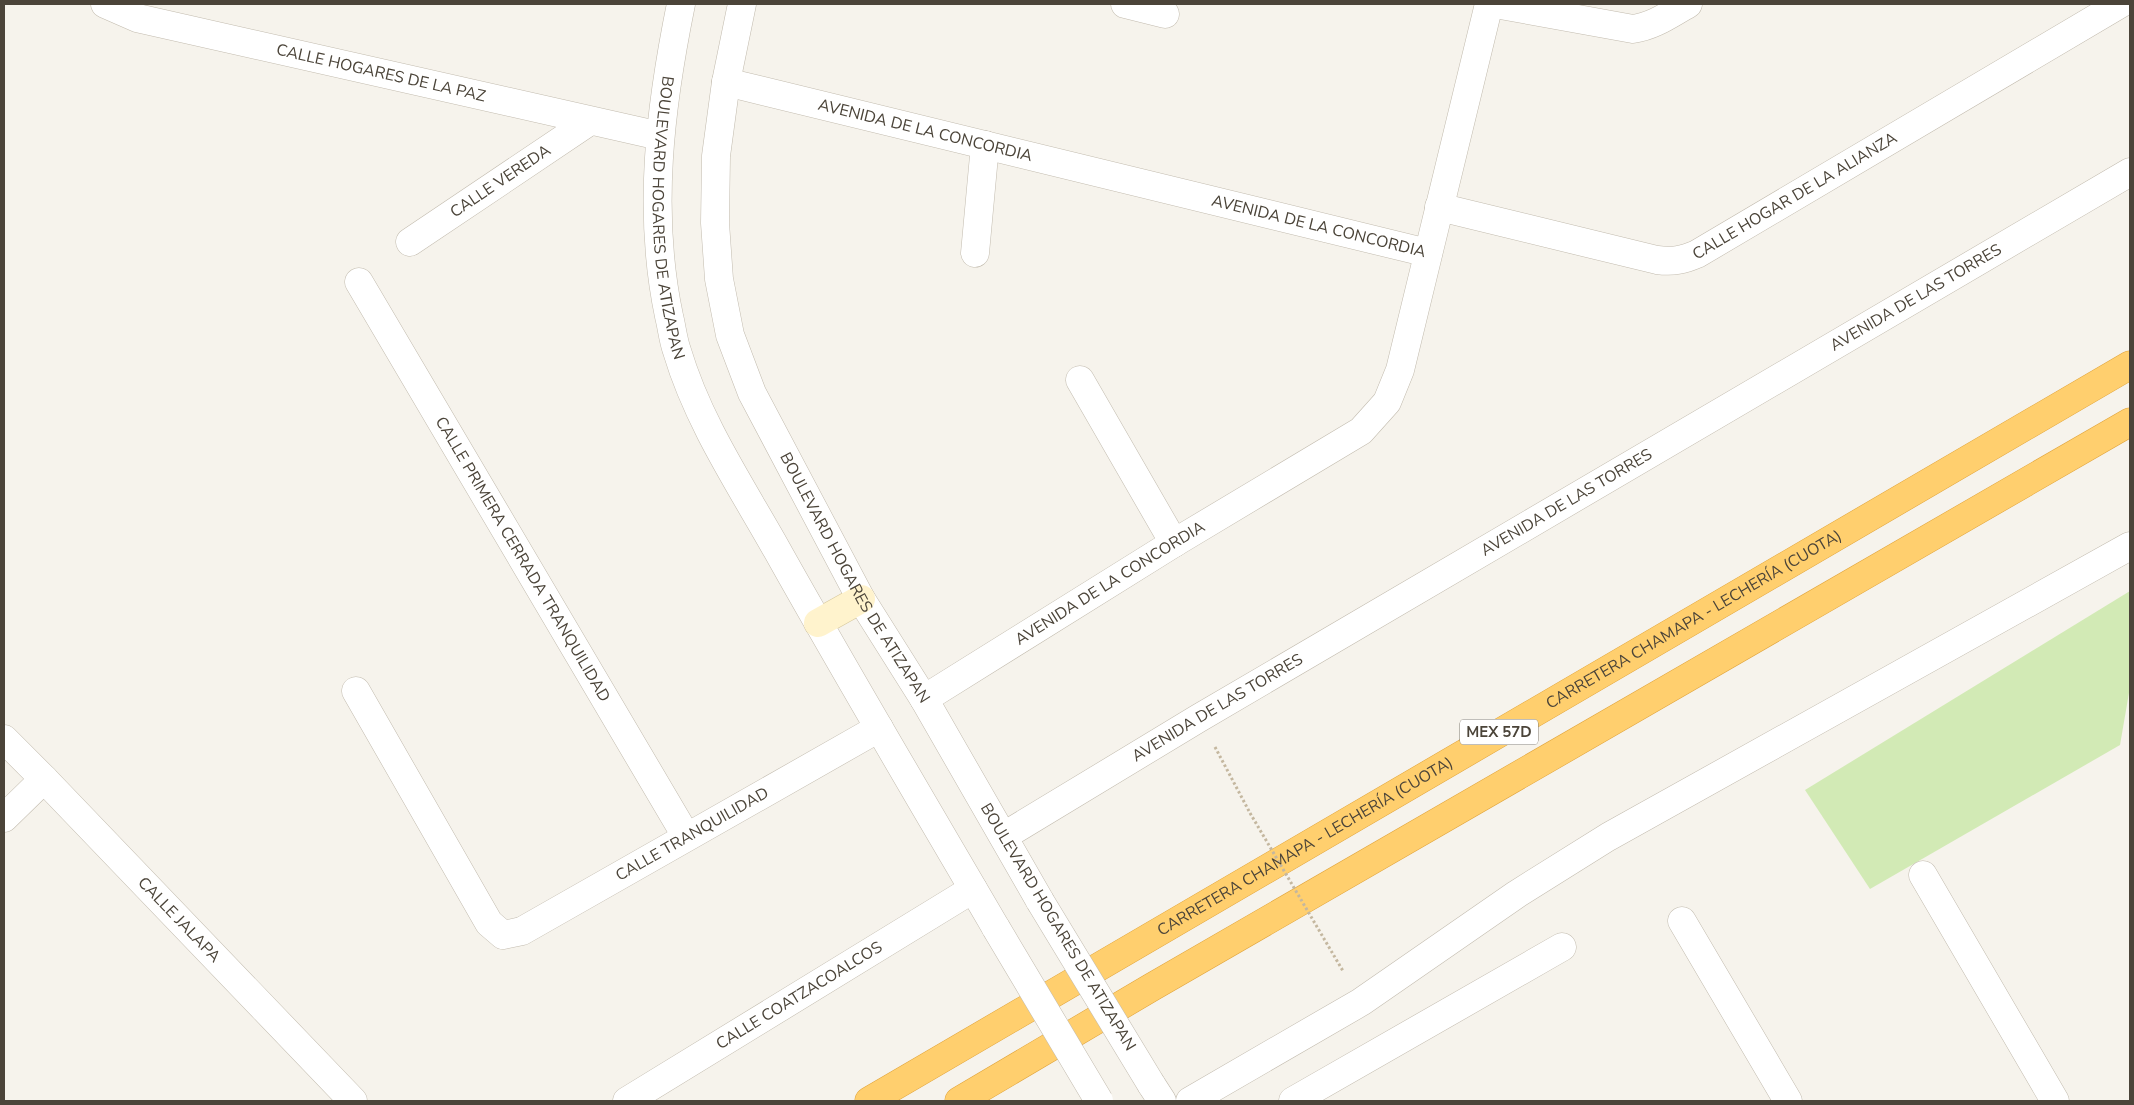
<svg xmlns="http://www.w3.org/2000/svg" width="2134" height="1105" viewBox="0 0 2134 1105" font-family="'Nunito Sans',sans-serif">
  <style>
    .green { fill: #d2eab5 }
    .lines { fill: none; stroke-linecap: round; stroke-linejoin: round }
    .minor-casing { stroke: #c2bbae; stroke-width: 29 }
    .tertiary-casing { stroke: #c2bbae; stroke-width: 29 }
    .secondary-casing { stroke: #d6c79b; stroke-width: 29 }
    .motorway-casing { stroke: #e0a43c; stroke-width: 29 }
    .path { stroke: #c4b79f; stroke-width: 3; stroke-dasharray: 2.5 2.5; stroke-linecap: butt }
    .minor { stroke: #fff; stroke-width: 28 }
    .tertiary { stroke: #fff; stroke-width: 28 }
    .secondary { stroke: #fff3cd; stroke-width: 28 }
    .motorway { stroke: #ffcf6e; stroke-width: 28 }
    .tertiary-bridge-casing { stroke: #c2bbae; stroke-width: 29; stroke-linecap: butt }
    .path-bridge { stroke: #c4b79f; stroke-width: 3; stroke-dasharray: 2.5 2.5; stroke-linecap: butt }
    .tertiary-bridge { stroke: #fff; stroke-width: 28 }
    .labels { text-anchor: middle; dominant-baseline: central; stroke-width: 4.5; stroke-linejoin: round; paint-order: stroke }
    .shield { fill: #fff; stroke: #817c74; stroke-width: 1 }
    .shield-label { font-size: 15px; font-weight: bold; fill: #4b4439 }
    .street-label { font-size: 16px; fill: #4b4439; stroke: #fff }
  </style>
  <rect width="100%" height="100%" fill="#f6f3ec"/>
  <polygon class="green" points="2130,591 2130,687 2120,745 1870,889 1805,790"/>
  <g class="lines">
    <defs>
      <g id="minor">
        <path id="s1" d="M105,4L137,18L660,136"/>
        <polyline points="1125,4 1165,14"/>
        <path d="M1495,4L1633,29C1654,26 1670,14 1688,4"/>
        <path id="s2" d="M726,82L1428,253"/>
        <path id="s3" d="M1439,207L1657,260C1673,262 1683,260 1697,254L2120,4"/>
        <path id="s4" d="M410,242L590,121"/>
        <polyline points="975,253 985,145"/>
        <path id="s5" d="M359,282L686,836"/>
        <polyline points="1080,380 1174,543"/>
        <path id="s6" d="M356,691L489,923L503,935L522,931L879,728"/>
        <path id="s7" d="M924,699L1174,543L1361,431L1387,402L1400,370L1489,4"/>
        <path id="s8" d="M44,779L353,1101"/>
        <path id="s9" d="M1004,836L1199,718L2130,172"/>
        <polyline points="1923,875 2055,1101"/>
        <polyline points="1682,921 1788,1101"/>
        <path id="s10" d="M627,1101L973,889"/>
        <polyline points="1190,1101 1361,1002 1517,894 1608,837 2130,546"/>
        <polyline points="1293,1101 1562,947"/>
      </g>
      <g id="tertiary">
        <path id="s11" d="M681,4C660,107 647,212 669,316C672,328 673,340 677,351C698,422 741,486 777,550C848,677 923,803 996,928"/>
        <path id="s12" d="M742,4L726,82L716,156L715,223L719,279L730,335L752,393L861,599L924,699L1040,901"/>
        <polyline points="4,739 44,779 4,818"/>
        <polyline points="1151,1084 1162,1101"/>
      </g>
      <polyline id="secondary" points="818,623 861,599"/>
      <g id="motorway">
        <path id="s13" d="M869,1101L2130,365"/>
        <polyline points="959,1101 1152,987 2130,422"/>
      </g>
    </defs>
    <use href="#minor" class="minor-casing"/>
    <use href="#tertiary" class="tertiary-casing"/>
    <use href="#secondary" class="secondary-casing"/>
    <use href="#motorway" class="motorway-casing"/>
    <polyline class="path" points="1215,747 1250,813"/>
    <use href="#minor" class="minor"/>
    <use href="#tertiary" class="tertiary"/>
    <use href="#secondary" class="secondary"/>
    <use href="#motorway" class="motorway"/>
    <defs>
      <g id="tertiary-bridge">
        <polyline points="1040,901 1151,1084"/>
        <polyline points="996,928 1099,1101"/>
      </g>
    </defs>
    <use href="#tertiary-bridge" class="tertiary-bridge-casing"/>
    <polyline class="path-bridge" points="1250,813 1343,971"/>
    <use href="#tertiary-bridge" class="tertiary-bridge"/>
  </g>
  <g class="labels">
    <rect class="shield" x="1460" y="719.5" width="78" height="25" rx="4"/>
    <g class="shield-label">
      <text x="1499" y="732">MEX 57D</text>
    </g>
    <g class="street-label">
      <text stroke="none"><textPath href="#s1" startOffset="285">CALLE HOGARES DE LA PAZ</textPath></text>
      <text stroke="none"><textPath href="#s2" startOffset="205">AVENIDA DE LA CONCORDIA</textPath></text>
      <text stroke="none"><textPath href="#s4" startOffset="109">CALLE VEREDA</textPath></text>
      <text stroke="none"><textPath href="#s3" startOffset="379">CALLE HOGAR DE LA ALIANZA</textPath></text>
      <text stroke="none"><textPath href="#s11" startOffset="216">BOULEVARD HOGARES DE ATIZAPAN</textPath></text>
      <text stroke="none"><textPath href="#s2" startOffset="610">AVENIDA DE LA CONCORDIA</textPath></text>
      <text stroke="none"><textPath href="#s9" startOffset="1059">AVENIDA DE LAS TORRES</textPath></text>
      <text stroke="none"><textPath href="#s9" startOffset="654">AVENIDA DE LAS TORRES</textPath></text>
      <text stroke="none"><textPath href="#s5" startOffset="322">CALLE PRIMERA CERRADA TRANQUILIDAD</textPath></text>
      <text stroke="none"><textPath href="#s12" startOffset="608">BOULEVARD HOGARES DE ATIZAPAN</textPath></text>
      <text stroke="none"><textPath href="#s7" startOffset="219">AVENIDA DE LA CONCORDIA</textPath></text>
      <text stroke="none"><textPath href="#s13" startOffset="955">CARRETERA CHAMAPA - LECHERÍA (CUOTA)</textPath></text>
      <text stroke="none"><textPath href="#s9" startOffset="249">AVENIDA DE LAS TORRES</textPath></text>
      <text stroke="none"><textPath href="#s6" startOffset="501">CALLE TRANQUILIDAD</textPath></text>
      <text stroke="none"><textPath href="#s13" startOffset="505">CARRETERA CHAMAPA - LECHERÍA (CUOTA)</textPath></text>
      <text stroke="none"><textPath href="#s8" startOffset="195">CALLE JALAPA</textPath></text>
      <text transform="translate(1058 927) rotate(59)">BOULEVARD HOGARES DE ATIZAPAN</text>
      <text stroke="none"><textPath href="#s10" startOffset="202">CALLE COATZACOALCOS</textPath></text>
    </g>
  </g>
  <rect width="2134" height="1105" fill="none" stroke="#4b4439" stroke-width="10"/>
</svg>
